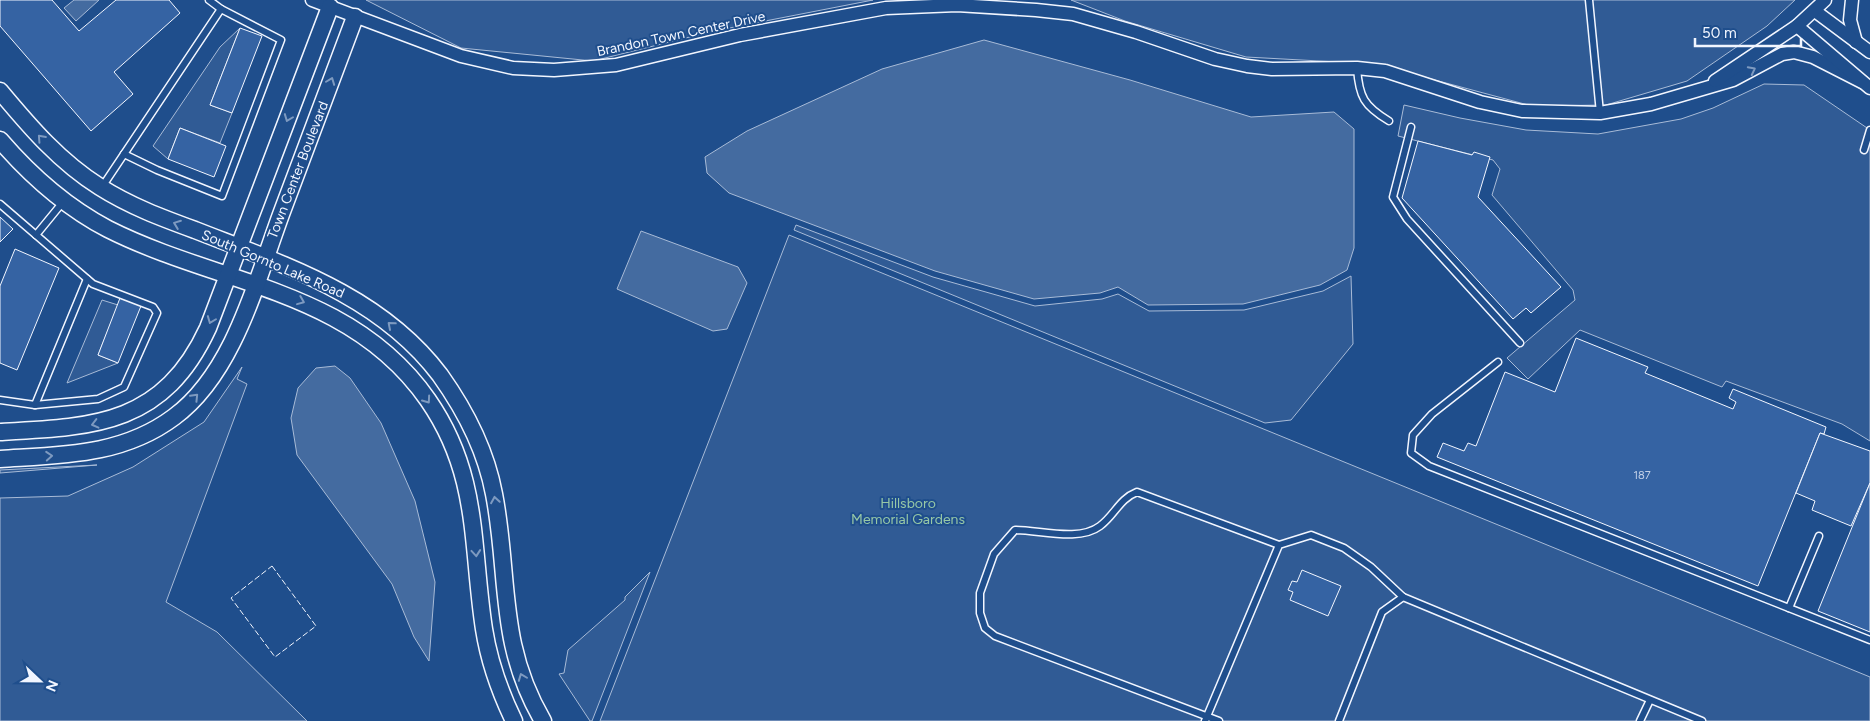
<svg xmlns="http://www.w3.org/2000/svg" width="1870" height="721" viewBox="0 0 1870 721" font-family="Figtree,sans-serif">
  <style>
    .built { fill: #305b95; stroke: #a8bbd7 }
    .water { fill: #446ba0; stroke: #a8bbd7 }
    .building { fill: #3563a3; stroke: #f2f6ff }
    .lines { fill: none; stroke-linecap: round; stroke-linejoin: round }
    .service-casing { stroke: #f2f6ff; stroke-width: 9 }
    .minor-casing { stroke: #f2f6ff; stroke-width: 15 }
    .tertiary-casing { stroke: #f2f6ff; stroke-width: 19 }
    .service { stroke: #1f4e8c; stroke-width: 6 }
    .minor { stroke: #1f4e8c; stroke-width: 12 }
    .tertiary { stroke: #1f4e8c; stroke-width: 16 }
    .fence { stroke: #f2f6ff; stroke-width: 1; stroke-dasharray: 6 2.5; stroke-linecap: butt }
    .oneway { stroke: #7e9ac0 }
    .labels { text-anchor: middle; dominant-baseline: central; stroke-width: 4; stroke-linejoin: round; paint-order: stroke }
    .number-label { font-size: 11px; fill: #c3d1e8 }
    .street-label { font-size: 14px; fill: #f2f6ff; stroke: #1f4e8c }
    .park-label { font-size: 14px; fill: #97c8a6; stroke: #1f4e8c }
  </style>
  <rect width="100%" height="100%" fill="#1f4e8c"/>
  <g class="built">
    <polygon points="366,0 873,0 714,31 593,61 461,48"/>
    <polygon points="1071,0 1795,0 1767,26 1687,81 1606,105 1532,106 1375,64 1246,57 1125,21"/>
    <polygon points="240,28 210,105 232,113 220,143 180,128 168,159 153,146 220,47"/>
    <polygon points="1764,84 1804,85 1870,130 1870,441 1842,424 1726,381 1722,387 1580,330 1528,379 1507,358 1575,300 1573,290 1492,195 1500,169 1493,160 1398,136 1404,105 1460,118 1526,130 1598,134 1681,119 1713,108"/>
    <polygon points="796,225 933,277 1035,306 1102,299 1118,294 1149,311 1244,310 1323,291 1351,276 1353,344 1291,420 1265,423 794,230"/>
    <polygon points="789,235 1870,677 1870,721 600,721"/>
    <polygon points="102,300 118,305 98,355 118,363 67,383"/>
    <polygon points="242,367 237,379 247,384 166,602 217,632 307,721 0,721 0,498 68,496 133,467 204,422"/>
    <polygon points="97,465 0,473 0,470"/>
    <polygon points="650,572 592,721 590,721 559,674 564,673 568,650 625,600 625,597"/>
  </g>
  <g class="water">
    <polygon points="74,0 99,0 76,21 64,8"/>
    <polygon points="984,40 1130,80 1251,117 1334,112 1354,129 1354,248 1347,270 1320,285 1243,304 1148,305 1118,287 1100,293 1034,299 935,271 729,193 707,173 705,157 747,131 882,69"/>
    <polygon points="641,231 738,267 747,283 727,329 713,331 617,289"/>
    <polygon points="335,366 350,378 381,423 415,501 435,582 429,661 414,637 392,584 297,455 291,418 298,388 316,368"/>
  </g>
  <g class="building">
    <polygon points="0,0 52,0 79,31 116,0 169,0 180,13 114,72 133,94 91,131 0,26"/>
    <polygon points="240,28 262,36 232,113 210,105"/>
    <polygon points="180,128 226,146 214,177 168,159"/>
    <polygon points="1418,141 1472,155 1474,152 1490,157 1478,197 1561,287 1531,313 1526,308 1513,319 1402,198"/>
    <polygon points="0,217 13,229 0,242"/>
    <polygon points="15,249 59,268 17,370 0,363 0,286"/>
    <polygon points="120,298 141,306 118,363 98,355"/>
    <polygon points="1576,338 1648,367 1645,373 1733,409 1736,402 1729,398 1733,389 1826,427 1824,434 1820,433 1758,586 1437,457 1443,443 1464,451 1468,443 1476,446 1505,372 1555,392"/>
    <polygon points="1820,433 1870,451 1870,483 1851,526 1812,510 1815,501 1796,493"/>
    <polygon points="1870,483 1870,632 1818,611"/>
    <polygon points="1302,570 1341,586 1328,616 1290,600 1293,592 1288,590 1292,581 1297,582"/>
  </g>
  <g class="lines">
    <defs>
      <g id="service">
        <polyline points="1589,0 1600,113"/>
        <path d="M1357,68C1359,97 1364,106 1389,121"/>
        <polyline points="1411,127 1393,197 1407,219 1520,343"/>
        <polyline points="1864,150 1870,130"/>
        <polyline points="124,154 157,170 222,196 281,40 221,9"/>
        <polyline points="102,187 221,9 209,0"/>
        <polyline points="0,204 93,284 153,307 157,313 124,387 98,399 35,405 0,400"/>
        <polyline points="36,235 63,202"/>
        <polyline points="1498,362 1432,414 1413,435 1411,453 1429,466 1870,640"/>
        <polyline points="35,405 87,279"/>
        <polyline points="1789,608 1819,536"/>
        <polyline points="1205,721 1279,545 1311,535 1344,548 1371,567 1403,597 1702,721"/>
        <path d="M1219,721L995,636L985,628L980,613V593L994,554L1015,530C1040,530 1079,542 1100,526C1115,515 1119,499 1137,492L1279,545"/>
        <polyline points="1339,721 1382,612 1403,597"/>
        <polyline points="1640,721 1650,700"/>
      </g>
      <g id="minor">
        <polyline points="312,0 461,56 513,68 554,70 616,65 740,35 886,8 957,5 1036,10 1073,14 1136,32 1215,59 1247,66 1272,69 1357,68 1385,71 1480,102 1522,111 1600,113 1651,104 1733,80 1782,54 1794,52 1813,57 1862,82"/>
        <polyline points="1852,0 1850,20 1856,42"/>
        <polyline points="1815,11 1870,52"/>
        <polyline points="1797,26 1870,88"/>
        <polyline points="1715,81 1797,26 1825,0"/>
      </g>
      <g id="tertiary">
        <path d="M0,91C30,127 60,162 100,187C130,206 162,218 195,230C284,265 380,295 440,375C465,410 486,451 494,494C510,576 497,643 543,721"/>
        <path d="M0,140C31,176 66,207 108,229C219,285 351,289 428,400C480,475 471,545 484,629C489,661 500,692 514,721"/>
        <path d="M0,432C95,427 163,425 208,328L330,7"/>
        <path d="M0,459C61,455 122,456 174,417C235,372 257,278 283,209C307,145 331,81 355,17"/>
      </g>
    </defs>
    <use href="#service" class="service-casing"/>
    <use href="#minor" class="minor-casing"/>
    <use href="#tertiary" class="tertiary-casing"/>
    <use href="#service" class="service"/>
    <use href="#minor" class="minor"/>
    <use href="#tertiary" class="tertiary"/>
    <polygon class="fence" points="272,566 316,626 275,657 231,598"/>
  </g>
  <defs><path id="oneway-chevron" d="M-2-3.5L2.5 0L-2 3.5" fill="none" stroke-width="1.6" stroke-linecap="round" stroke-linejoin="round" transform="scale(1.25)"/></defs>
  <g class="oneway">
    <use href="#oneway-chevron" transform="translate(1752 70) rotate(-27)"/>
    <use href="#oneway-chevron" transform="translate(331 81) rotate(-69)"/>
    <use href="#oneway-chevron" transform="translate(288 118) rotate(111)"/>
    <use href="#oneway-chevron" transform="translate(41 138) rotate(-132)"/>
    <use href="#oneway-chevron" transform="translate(177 224) rotate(-159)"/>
    <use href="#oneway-chevron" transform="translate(301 301) rotate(22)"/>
    <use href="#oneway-chevron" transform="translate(211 320) rotate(111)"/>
    <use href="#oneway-chevron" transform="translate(391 325) rotate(-139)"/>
    <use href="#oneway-chevron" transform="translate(195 397) rotate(-46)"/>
    <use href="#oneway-chevron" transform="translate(427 400) rotate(55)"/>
    <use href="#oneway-chevron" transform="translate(95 424) rotate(166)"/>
    <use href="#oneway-chevron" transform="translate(49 456) rotate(-4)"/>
    <use href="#oneway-chevron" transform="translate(495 500) rotate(-99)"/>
    <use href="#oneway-chevron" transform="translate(476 553) rotate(85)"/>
    <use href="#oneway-chevron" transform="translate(522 677) rotate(-111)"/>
  </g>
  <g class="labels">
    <g class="number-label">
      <text x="1642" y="475">187</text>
    </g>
    <g class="street-label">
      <text transform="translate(681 34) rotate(-12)">Brandon Town Center Drive</text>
      <text transform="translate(298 170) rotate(-69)">Town Center Boulevard</text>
      <text transform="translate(273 264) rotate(23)">South Gornto Lake Road</text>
    </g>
    <g class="park-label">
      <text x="908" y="503">Hillsboro<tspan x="908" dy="16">Memorial Gardens</tspan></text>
    </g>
  </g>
  <g transform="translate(40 681) rotate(112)" stroke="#1f4e8c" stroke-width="4" paint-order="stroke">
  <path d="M0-4L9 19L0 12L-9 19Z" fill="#f2f6ff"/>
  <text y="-8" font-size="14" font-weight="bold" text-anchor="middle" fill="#f2f6ff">N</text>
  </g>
  <path d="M1695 38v8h106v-8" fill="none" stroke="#f2f6ff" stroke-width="2.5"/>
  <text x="1702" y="38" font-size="15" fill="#f2f6ff" stroke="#1f4e8c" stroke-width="4" paint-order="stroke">50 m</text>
</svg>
